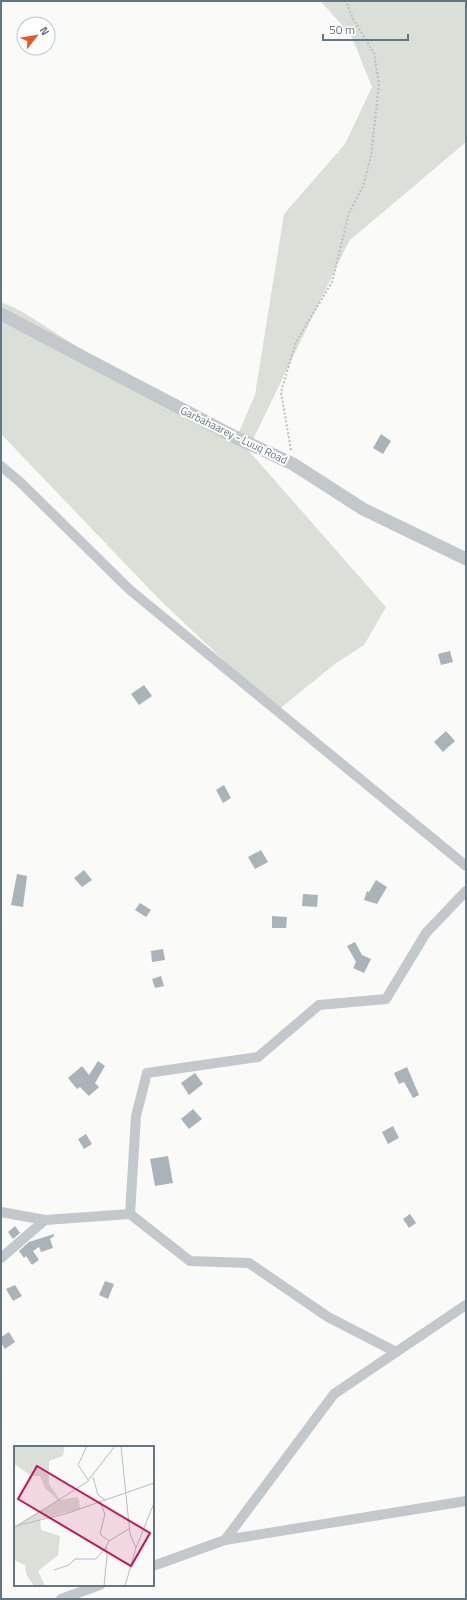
<svg xmlns="http://www.w3.org/2000/svg" width="467" height="1600" viewBox="0 0 467 1600" font-family="'Titillium Web',sans-serif">
  <style>
    .green { fill: #dadfd7 }
    .building { fill: #aab3b9 }
    .lines { fill: none; stroke-linecap: round; stroke-linejoin: round }
    .path { stroke: #bbbfc2; stroke-width: 2; stroke-dasharray: 2 2; stroke-linecap: butt }
    .minor { stroke: #c3c8cc; stroke-width: 10 }
    .tertiary { stroke: #c3c8cc; stroke-width: 13 }
    .labels { text-anchor: middle; dominant-baseline: central; stroke-width: 4; stroke-linejoin: round; paint-order: stroke }
    .street-label { font-size: 11px; fill: #657683; stroke: #fff }
    .inset-road { fill: none; stroke: #b5bdc2; stroke-width: 1 }
    .view { fill: #c2185b; fill-opacity: 0.15; stroke: #c2185b; stroke-width: 2 }
    .inset-edge { fill: none; stroke: #657683; stroke-width: 2 }
  </style>
  <rect width="100%" height="100%" fill="#fafaf8"/>
  <polygon class="green" points="322,1 466,1 466,142 349,241 248,450 386,607 364,645 336,663 277,711 159,599 1,434 1,302 21,311 114,370 239,432 255,395 284,214 345,144 372,87 351,35 322,3"/>
  <g class="building">
    <polygon points="381,434 391,441 383,454 373,448"/>
    <polygon points="450,651 453,662 441,665 438,654"/>
    <polygon points="144,685 152,696 139,705 131,694"/>
    <polygon points="446,731 455,741 443,752 434,742"/>
    <polygon points="224,785 231,798 223,803 216,790"/>
    <polygon points="261,850 268,862 255,869 248,857"/>
    <polygon points="84,870 92,880 82,887 74,878"/>
    <polygon points="17,874 27,876 23,907 11,905"/>
    <polygon points="376,880 387,887 377,904 364,900 367,891 369,892"/>
    <polygon points="303,894 318,895 317,907 302,906"/>
    <polygon points="140,903 151,910 146,917 135,910"/>
    <polygon points="272,916 287,917 286,928 272,928"/>
    <polygon points="355,942 362,955 371,959 364,973 353,968 356,962 347,946"/>
    <polygon points="163,949 165,960 152,962 151,951"/>
    <polygon points="161,976 164,986 155,988 152,979"/>
    <polygon points="98,1061 105,1066 95,1083 99,1087 89,1096 80,1087 77,1089 68,1078 82,1066 89,1075"/>
    <polygon points="407,1067 419,1095 413,1098 404,1082 399,1084 394,1073"/>
    <polygon points="195,1073 203,1084 189,1095 181,1083"/>
    <polygon points="193,1109 202,1119 189,1129 181,1119"/>
    <polygon points="393,1126 399,1138 388,1144 382,1132"/>
    <polygon points="86,1134 92,1144 84,1149 78,1139"/>
    <polygon points="168,1156 173,1183 155,1186 150,1159"/>
    <polygon points="410,1214 416,1223 409,1228 403,1219"/>
    <polygon points="15,1226 20,1233 13,1239 8,1232"/>
    <polygon points="54,1234 54,1236 50,1239 53,1248 41,1252 39,1247 33,1251 39,1260 32,1265 26,1256 24,1258 19,1251 29,1242"/>
    <polygon points="105,1281 114,1284 108,1299 99,1295"/>
    <polygon points="15,1285 22,1296 13,1301 6,1289"/>
    <polygon points="9,1332 15,1342 5,1349 1,1343 1,1337"/>
  </g>
  <g class="lines">
    <polyline class="path" points="291,450 281,392 296,342 332,282 349,213 363,186 371,156 379,84 374,53 353,19 346,1"/>
    <g class="minor">
      <polyline points="1,466 20,482 130,590 466,866"/>
      <polyline points="1,1212 45,1220"/>
      <polyline points="130,1214 190,1261 249,1263 328,1317 396,1352"/>
      <polyline points="1,1258 45,1220 130,1214 136,1116 147,1073 258,1057 319,1005 386,999 426,933 466,891"/>
      <polyline points="225,1540 334,1394 466,1305"/>
      <polyline points="153,1566 225,1540 466,1501"/>
      <polyline points="61,1599 100,1585"/>
    </g>
    <polyline class="tertiary" points="1,314 235,437 293,464 363,509 466,559"/>
  </g>
  <g class="labels">
    <g class="street-label">
      <text transform="translate(234 435) rotate(26)">Garbahaarey - Luuq Road</text>
    </g>
  </g>
  <g transform="translate(14 1446)">
    <rect width="140" height="140" fill="#fafaf8"/>
    <path d="M0,0H51L49,10L35,15V38L46,54L63,51L65,54L66,63L26,73L27,84L46,90L44,109L24,125L31,140H20L12,128L11,119L0,114V75L1,79L4,78L44,54L31,42L26,30H18L0,18Z" fill="#dadfd7"/>
    <path class="inset-road" d="M73,0L64,19L75,35M107,0L116,88L122,102M79,31L84,49L91,54M86,56L91,68L86,88L95,95L92,101L93,110L90,140M5,79L51,68L140,37M0,82L73,36L101,0M95,95L116,82M40,124L55,119L61,113H82L92,101M111,140L122,102L140,57"/>
    <path class="view" d="M23,20L136,87L117,120L4,53Z"/>
    <rect width="140" height="140" class="inset-edge"/>
  </g>
  <rect width="467" height="1600" fill="none" stroke="#657683" stroke-width="4"/>
  <g transform="translate(36 36) rotate(59)"><circle r="19" fill="#ffffff" stroke="#c1c8cd"/>
  <path d="M0-3L7 15L0 10L-7 15Z" fill="#e4572e"/>
  <text y="-6" font-size="11" font-weight="bold" text-anchor="middle" fill="#657683">N</text>
  </g>
  <path d="M323 34v6h85v-6" fill="none" stroke="#657683" stroke-width="2"/>
  <text x="329" y="34" font-size="12" fill="#657683" stroke="#ffffff" stroke-width="3" paint-order="stroke">50 m</text>
</svg>
